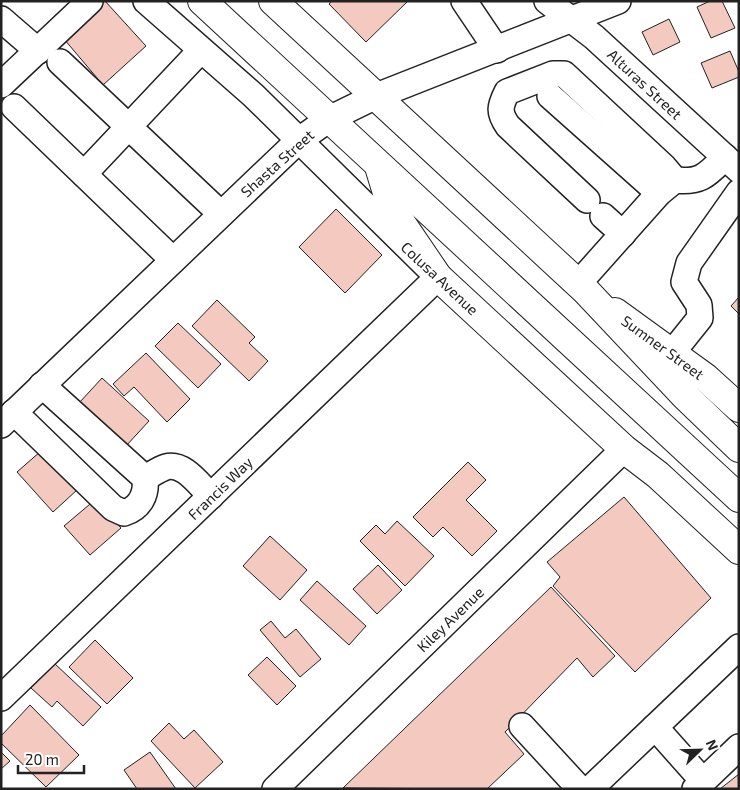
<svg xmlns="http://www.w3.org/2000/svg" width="740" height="790" viewBox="0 0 740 790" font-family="'Exo 2',sans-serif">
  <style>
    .building { fill: #f3c9c0; stroke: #222 }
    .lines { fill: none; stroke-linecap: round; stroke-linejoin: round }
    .minor-casing { stroke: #222; stroke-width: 28 }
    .major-casing { stroke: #222; stroke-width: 30 }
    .highway-casing { stroke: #222; stroke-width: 30 }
    .minor { stroke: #fff; stroke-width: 25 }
    .major { stroke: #fff; stroke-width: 28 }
    .highway { stroke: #fff; stroke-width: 28 }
    .labels { text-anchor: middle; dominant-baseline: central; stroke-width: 4; stroke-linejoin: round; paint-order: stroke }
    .street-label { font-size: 15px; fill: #222; stroke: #fff }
  </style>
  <rect width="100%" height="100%" fill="#fff"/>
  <g class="building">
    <polygon points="105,1 146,46 103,85 64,39"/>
    <polygon points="332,1 406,1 407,2 366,42 329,4"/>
    <polygon points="710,1 722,1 735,28 711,38 697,7"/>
    <polygon points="669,19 680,42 653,55 642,32"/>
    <polygon points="730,51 739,72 739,77 712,88 701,63"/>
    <polygon points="336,209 382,255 345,293 299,247"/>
    <polygon points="739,297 739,314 731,306"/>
    <polygon points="217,300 255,337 249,343 268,361 249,381 192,326"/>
    <polygon points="178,323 221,364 198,388 155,346"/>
    <polygon points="146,353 190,399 167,422 134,387 124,396 113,384"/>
    <polygon points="102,378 149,421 126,446 79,403"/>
    <polygon points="41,451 77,490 53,512 17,472"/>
    <polygon points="468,462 486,480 466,500 497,531 472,556 443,527 433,537 413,517"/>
    <polygon points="624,497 711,598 635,672 553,586 560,577 547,562"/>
    <polygon points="96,499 121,528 90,555 64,526"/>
    <polygon points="397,521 434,556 405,586 360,541 376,525 385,534"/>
    <polygon points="270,536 307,570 280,600 243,566"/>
    <polygon points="378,565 402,590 377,614 353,589"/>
    <polygon points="317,581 366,626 349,645 300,600"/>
    <polygon points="551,587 615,656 593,677 577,658 505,732 524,754 487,789 343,788"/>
    <polygon points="271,621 285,638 296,629 321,659 300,677 260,630"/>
    <polygon points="95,640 133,678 107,704 69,667"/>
    <polygon points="267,657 296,686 277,705 248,675"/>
    <polygon points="54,663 101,707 83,726 57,701 52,707 31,688"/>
    <polygon points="30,705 79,755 46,787 1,743 1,736"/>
    <polygon points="169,723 184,739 194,730 223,762 195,788 151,741"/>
    <polygon points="1,752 10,761 1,769"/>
    <polygon points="150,752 176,789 137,789 124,770"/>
    <polygon points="739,774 739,789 720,789"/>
  </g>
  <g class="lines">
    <defs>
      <g id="minor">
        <polyline points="464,1 497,50"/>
        <polyline points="547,1 594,37 739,170"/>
        <polyline points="1,19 38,51"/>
        <polyline points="60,62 221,214"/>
        <polyline points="1,85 90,1"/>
        <polyline points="550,96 659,193"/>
        <polyline points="14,107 173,260"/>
        <polyline points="84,174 201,50"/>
        <path d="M587,200L508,126C498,112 500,106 507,92L553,74H564L664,167L675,180"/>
        <polyline points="603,216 623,234"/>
        <path d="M578,284L659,193L675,180C701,183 707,175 725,157"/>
        <polyline points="672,353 700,318 699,305 684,282 689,263 739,192"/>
        <path d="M14,412L113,508L124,513C140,508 147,495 145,478L42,385"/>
        <polyline points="1,425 298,141 329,119 374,97 618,1"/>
        <path d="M145,478C151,475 159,469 166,467C184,462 199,485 211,496"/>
        <polyline points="1,698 438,277 253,95 146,1"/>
        <polyline points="522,726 580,789"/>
        <polyline points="703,781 655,727 739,647"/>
        <polyline points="275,789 624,449"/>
        <polyline points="590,789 655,727"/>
        <polyline points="695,789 739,747"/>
      </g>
      <g id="major">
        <polyline points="438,277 624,449 658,475 739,550"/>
        <polyline points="615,312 706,378 739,408"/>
      </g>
      <g id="highway">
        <polyline points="202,1 739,498"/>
        <polyline points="273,1 585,290 685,396 739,448"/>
        <polyline points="380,170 387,193 402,224 438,277"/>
      </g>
    </defs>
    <use href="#minor" class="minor-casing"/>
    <use href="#major" class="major-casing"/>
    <use href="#highway" class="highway-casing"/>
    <use href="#minor" class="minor"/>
    <use href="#major" class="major"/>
    <use href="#highway" class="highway"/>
  </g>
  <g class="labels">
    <g class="street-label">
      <text transform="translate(645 84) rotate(43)">Alturas Street</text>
      <text transform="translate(277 163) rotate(-42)">Shasta Street</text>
      <text transform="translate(440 278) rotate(43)">Colusa Avenue</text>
      <text transform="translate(663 347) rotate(36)">Sumner Street</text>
      <text transform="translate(220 488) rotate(-44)">Francis Way</text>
      <text transform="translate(450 619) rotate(-44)">Kiley Avenue</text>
    </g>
  </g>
  <rect width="740" height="790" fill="none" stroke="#222222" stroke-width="5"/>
  <g transform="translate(700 750) rotate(67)" stroke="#ffffff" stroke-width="4" paint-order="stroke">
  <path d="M0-4L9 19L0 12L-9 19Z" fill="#222222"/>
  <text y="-8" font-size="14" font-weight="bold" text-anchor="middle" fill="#222222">N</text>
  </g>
  <path d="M18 765v8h66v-8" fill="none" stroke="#222222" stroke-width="2.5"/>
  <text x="25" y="765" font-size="15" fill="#222222" stroke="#ffffff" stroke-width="4" paint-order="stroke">20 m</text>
</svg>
